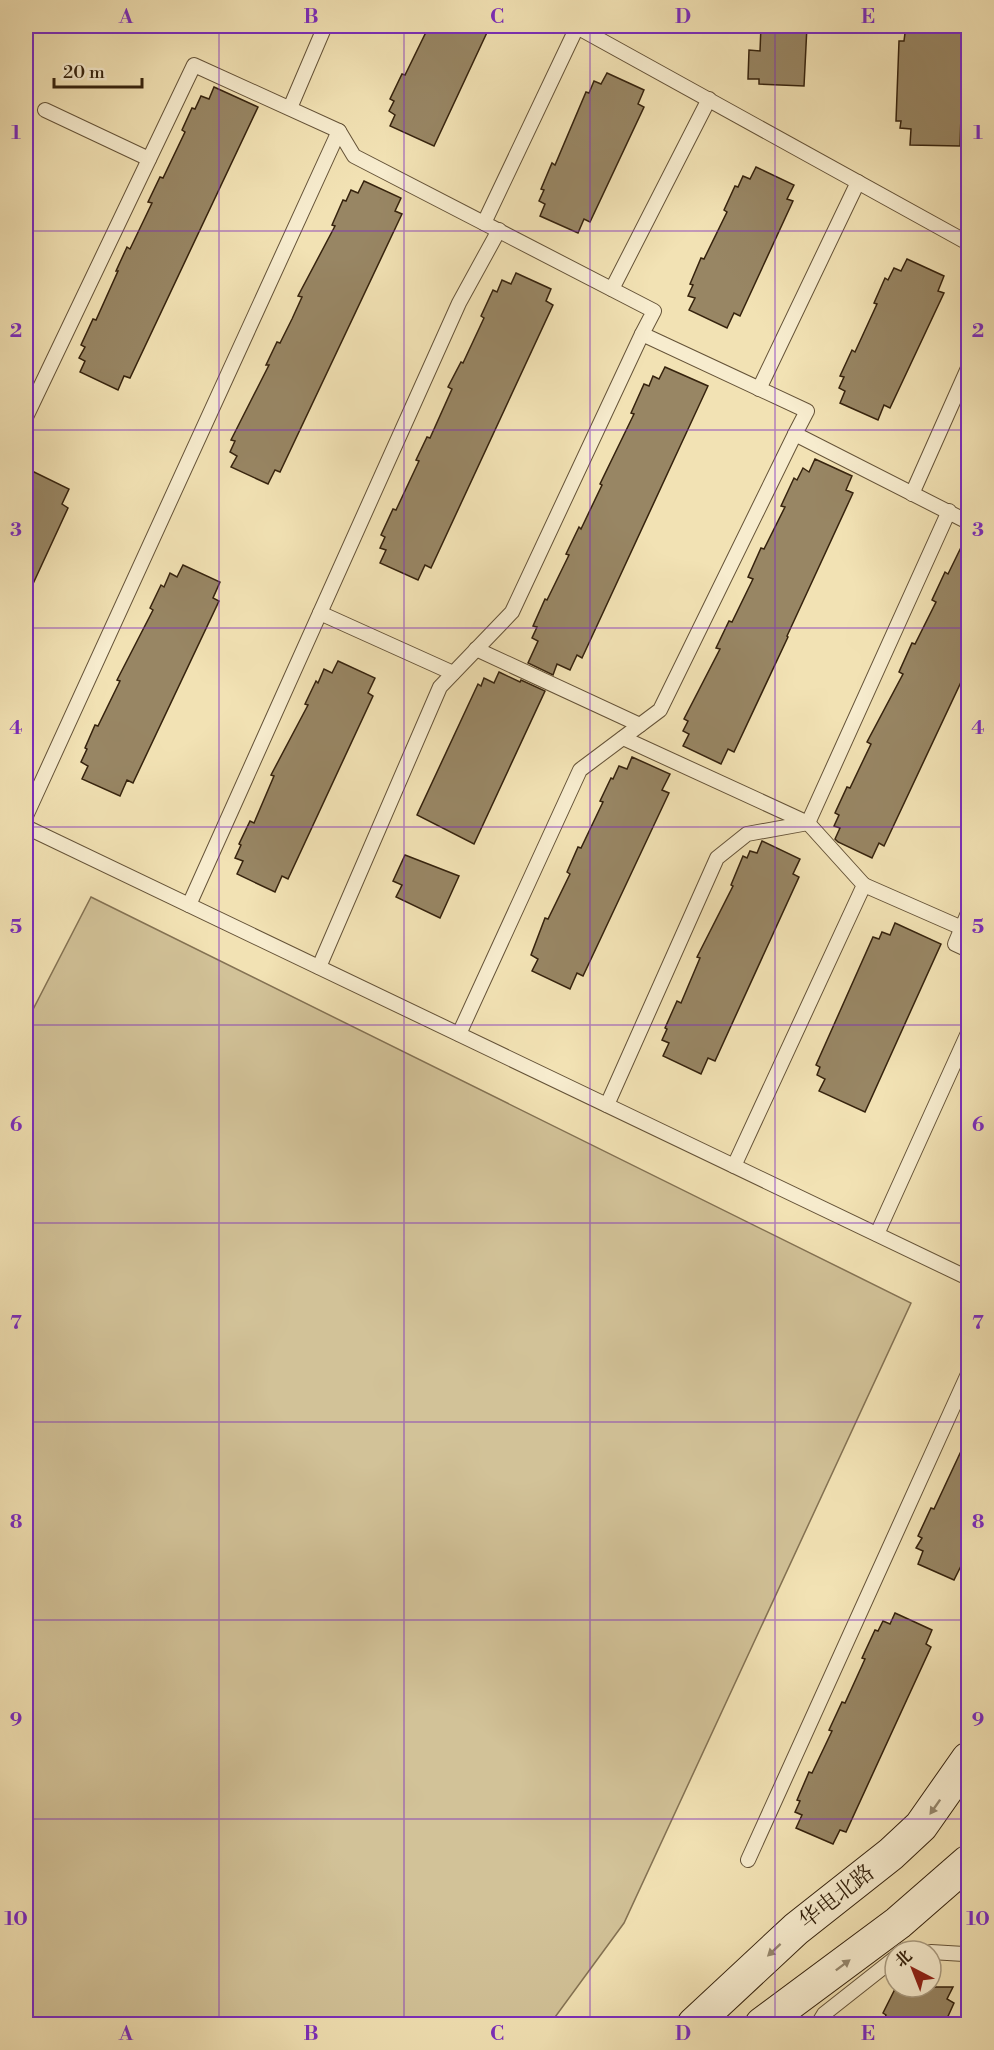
<svg xmlns="http://www.w3.org/2000/svg" width="994" height="2050" viewBox="0 0 994 2050" font-family="'Libre Bodoni','Noto Serif SC',serif">
  <style>
    .green { fill: #d2c298; stroke: #847253; stroke-width: 1.5 }
    .building { fill: #988664; stroke: #36230e; stroke-width: 1.5 }
    .lines { fill: none; stroke-linecap: round; stroke-linejoin: round }
    .lane-casing { stroke: #655338; stroke-width: 16 }
    .secondary-casing { stroke: #36230e; stroke-width: 35 }
    .lane { stroke: #f7ecce; stroke-width: 14 }
    .secondary { stroke: #f7ecce; stroke-width: 33 }
    .oneway { fill: #96886e }
    .grid { fill: none; stroke: #7b2cbf; stroke-width: 1.5; stroke-opacity: 0.55 }
    .labels { text-anchor: middle; dominant-baseline: central; stroke-width: 6; stroke-linejoin: round; paint-order: stroke }
    .street-label { font-size: 22px; fill: #36230e; stroke: #f7ecce }
    .neatline { fill: none; stroke: #7b2cbf; stroke-width: 2 }
    .grid-label { font-size: 20px; text-anchor: middle; font-weight: bold; fill: #7b2cbf }
  </style>
  <rect width="100%" height="100%" fill="#f2e2b4"/>
  <filter id="stains"><feTurbulence type="fractalNoise" baseFrequency=".00333" numOctaves="4"/><feColorMatrix values="0 0 0 0 .2 0 0 0 0 .09 0 0 0 0 .02 0 0 0 .5 -.17"/></filter>
  <radialGradient id="worn" r=".72"><stop offset=".6" stop-color="#630" stop-opacity="0"/><stop offset="1" stop-color="#630" stop-opacity=".3"/></radialGradient>
  <polygon class="green" points="91,897 911,1303 624,1923 550,2024 26,2024 26,1023"/>
  <g class="building">
    <polygon points="429,26 490,26 434,146 390,126 395,115 389,111 394,101 390,99 402,74 405,75"/>
    <polygon points="761,26 807,26 804,86 759,84 759,79 748,79 749,50 760,51"/>
    <polygon points="915,26 964,26 960,146 910,145 911,129 900,128 901,121 896,121 899,41 904,41 905,33 914,33"/>
    <polygon points="607,73 644,90 638,104 644,107 590,222 584,219 578,233 540,216 545,204 539,201 544,190 541,189 552,163 555,165 586,92 589,93 594,81 601,84"/>
    <polygon points="214,87 258,107 130,378 124,376 118,390 80,372 85,361 79,358 85,347 81,345 93,319 96,320 118,271 116,271 127,247 130,249 152,203 148,202 160,177 163,178 185,132 182,130 192,108 195,109 201,96 209,99"/>
    <polygon points="756,167 794,185 787,199 793,201 740,316 734,313 727,328 689,310 695,298 688,296 693,285 690,284 701,258 704,259 727,212 724,210 735,186 738,187 743,176 750,179"/>
    <polygon points="364,181 401,198 395,211 402,214 280,472 275,470 268,484 231,467 237,456 230,452 235,441 231,440 269,365 266,365 277,342 280,343 292,319 302,297 298,296 335,226 332,225 343,200 346,201 351,190 358,193"/>
    <polygon points="907,259 944,276 938,291 944,293 890,408 884,405 878,420 840,403 845,391 839,388 844,377 840,376 852,350 855,352 877,304 874,303 885,278 888,280 894,268 901,271"/>
    <polygon points="516,273 551,289 546,301 553,305 431,568 425,565 418,580 380,563 386,550 380,548 385,537 381,535 393,509 396,510 419,461 416,460 427,437 430,438 452,389 448,387 461,362 463,363 484,318 481,316 493,290 497,292 502,280 511,284"/>
    <polygon points="665,367 708,386 582,658 577,655 570,670 557,664 553,675 528,663 538,641 532,638 537,627 533,626 545,599 547,600 569,555 566,554 579,527 581,529 602,485 600,484 634,414 631,413 644,384 649,386 653,376 659,379"/>
    <polygon points="815,459 852,476 846,490 853,493 787,636 788,637 734,752 728,749 721,764 683,746 689,734 683,731 688,721 684,719 720,649 716,648 729,621 732,622 753,579 748,577 761,548 764,549 785,507 781,506 794,478 797,480 803,468 809,472"/>
    <polygon points="32,471 69,489 62,504 68,508 26,599 26,485"/>
    <polygon points="969,531 969,665 884,846 879,843 872,858 838,842 835,839 840,828 834,826 839,815 835,813 847,787 850,788 871,744 867,742 903,674 899,672 912,643 915,644 936,602 932,600 945,572 948,574"/>
    <polygon points="183,565 220,582 213,598 219,601 133,783 127,780 120,796 82,779 88,766 81,762 87,749 85,748 95,725 98,726 120,681 117,680 153,610 150,608 161,585 164,587 170,573 177,577"/>
    <polygon points="338,661 375,678 368,693 373,696 288,879 282,876 275,892 237,874 243,861 235,858 241,845 239,844 250,821 254,823 274,776 271,775 308,705 305,704 316,681 318,683 324,669 332,673"/>
    <polygon points="499,672 520,682 521,680 545,691 474,844 417,815 478,684 481,686 484,678 494,683"/>
    <polygon points="632,757 670,774 662,790 669,793 583,976 577,973 570,989 532,971 538,959 531,955 545,918 548,919 570,874 567,872 578,847 581,848 603,802 600,801 611,778 613,779 619,766 627,769"/>
    <polygon points="762,841 800,859 793,874 799,877 715,1061 708,1058 701,1074 663,1056 669,1043 662,1040 667,1029 665,1028 677,1001 681,1003 700,958 697,957 733,886 731,885 743,856 747,858 750,851 757,853"/>
    <polygon points="405,855 459,876 440,918 396,897 402,885 393,881"/>
    <polygon points="895,923 941,944 865,1112 819,1091 825,1079 817,1075 820,1067 816,1065 873,937 879,939 882,932 890,935"/>
    <polygon points="969,1434 969,1570 961,1566 954,1580 918,1564 923,1551 916,1548 922,1538 918,1536 931,1508 934,1509"/>
    <polygon points="895,1613 932,1630 926,1644 931,1647 846,1832 840,1830 833,1844 796,1828 802,1815 795,1812 800,1801 797,1800 809,1772 812,1773 832,1731 829,1730 842,1702 845,1703 865,1659 862,1658 875,1630 878,1631 883,1621 890,1624"/>
    <polygon points="896,1987 953,1987 947,1999 954,2003 944,2025 882,2025 886,2015 883,2013"/>
  </g>
  <g class="lines">
    <defs>
      <g id="lane">
        <polyline points="290,108 325,26"/>
        <polyline points="45,110 149,159"/>
        <polyline points="484,223 577,27 968,243"/>
        <polyline points="612,289 709,99"/>
        <polyline points="759,389 858,182"/>
        <polyline points="26,417 194,65 339,131 354,156 654,311 642,334 807,411 795,434 968,522"/>
        <polyline points="912,494 968,368"/>
        <polyline points="320,613 453,673"/>
        <polyline points="476,649 640,725"/>
        <polyline points="623,738 808,823 864,885 734,1166"/>
        <polyline points="26,816 339,131"/>
        <polyline points="26,827 968,1278"/>
        <polyline points="864,885 962,928"/>
        <polyline points="189,905 459,303 499,230"/>
        <polyline points="968,913 955,944 968,950"/>
        <polyline points="319,967 440,687 512,612 642,334"/>
        <polyline points="459,1034 580,770 660,710 795,434"/>
        <polyline points="607,1105 717,858 747,834 808,823 949,511"/>
        <polyline points="877,1234 968,1033"/>
        <polyline points="748,1860 968,1374"/>
        <polyline points="904,1951 914,1951"/>
        <polyline points="931,1952 964,1954 968,1957"/>
        <polyline points="818,2024 824,2014 895,1958"/>
      </g>
      <g id="secondary">
        <polyline points="694,2024 796,1929 891,1854 921,1826 968,1759"/>
        <polyline points="762,2024 898,1923 968,1862"/>
      </g>
    </defs>
    <use href="#lane" class="lane-casing"/>
    <use href="#secondary" class="secondary-casing"/>
    <use href="#lane" class="lane"/>
    <use href="#secondary" class="secondary"/>
  </g>
  <defs><path id="oneway-solid" d="M-6-.8H1V-3.2L6.5 0L1 3.2V.8H-6Z" transform="scale(1.5)"/></defs>
  <g class="oneway">
    <use href="#oneway-solid" transform="translate(935 1807) rotate(125)"/>
    <use href="#oneway-solid" transform="translate(774 1950) rotate(137)"/>
    <use href="#oneway-solid" transform="translate(843 1965) rotate(-37)"/>
  </g>
  <path class="grid" d="M219,26V2024M404,26V2024M590,26V2024M775,26V2024M26,231H968M26,430H968M26,628H968M26,827H968M26,1025H968M26,1223H968M26,1422H968M26,1620H968M26,1819H968"/>
  <g class="labels">
    <g class="street-label">
      <text transform="translate(837 1897) rotate(-38)">华电北路</text>
    </g>
  </g>
  <rect width="994" height="2050" fill="none" stroke="#f2e2b4" stroke-width="66"/>
  <g transform="translate(913 1969) rotate(318)"><circle r="28" fill="#f7ecce" stroke="#aa9c81" stroke-width="1.5"/>
  <path d="M0-4.5L10 22L0 15L-10 22Z" fill="#8f2418"/>
  <text y="-9" font-size="16" font-weight="bold" text-anchor="middle" fill="#36230e">北</text>
  </g>
  <path d="M54 78v9h88v-9" fill="none" stroke="#36230e" stroke-width="3"/>
  <text x="63" y="78" font-size="18" fill="#36230e" stroke="#f7ecce" stroke-width="4.5" paint-order="stroke">20 m</text>
  <rect x="33" y="33" width="928" height="1984" class="neatline"/>
  <g class="grid-label">
    <text x="126" y="23">A</text>
    <text x="311" y="23">B</text>
    <text x="497" y="23">C</text>
    <text x="683" y="23">D</text>
    <text x="868" y="23">E</text>
    <text x="16" y="139">1</text>
    <text x="978" y="139">1</text>
    <text x="16" y="337">2</text>
    <text x="978" y="337">2</text>
    <text x="16" y="536">3</text>
    <text x="978" y="536">3</text>
    <text x="16" y="734">4</text>
    <text x="978" y="734">4</text>
    <text x="16" y="933">5</text>
    <text x="978" y="933">5</text>
    <text x="16" y="1131">6</text>
    <text x="978" y="1131">6</text>
    <text x="16" y="1329">7</text>
    <text x="978" y="1329">7</text>
    <text x="16" y="1528">8</text>
    <text x="978" y="1528">8</text>
    <text x="16" y="1726">9</text>
    <text x="978" y="1726">9</text>
    <text x="16" y="1925">10</text>
    <text x="978" y="1925">10</text>
    <text x="126" y="2040">A</text>
    <text x="311" y="2040">B</text>
    <text x="497" y="2040">C</text>
    <text x="683" y="2040">D</text>
    <text x="868" y="2040">E</text>
  </g>
  <rect width="100%" height="100%" filter="url(#stains)"/>
  <rect width="100%" height="100%" fill="url(#worn)"/>
</svg>
